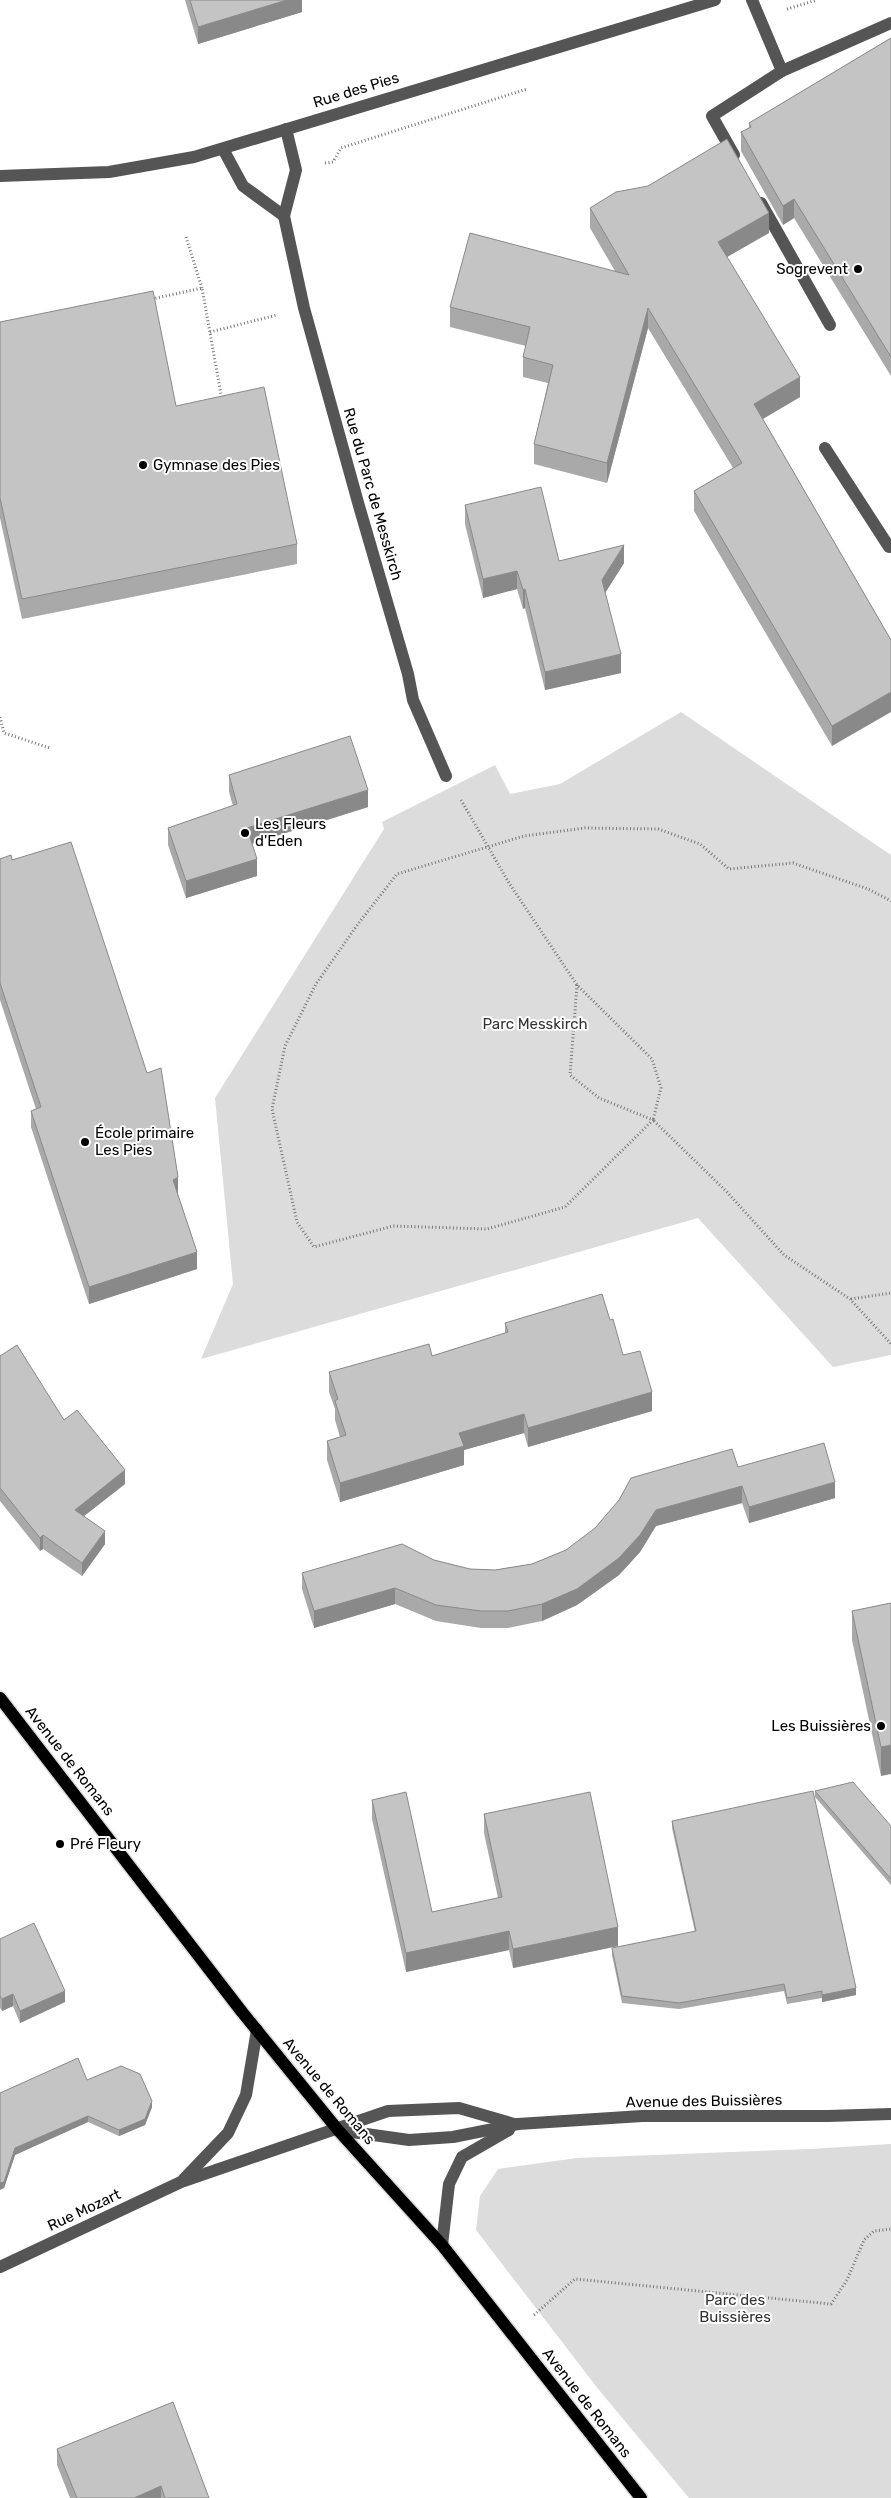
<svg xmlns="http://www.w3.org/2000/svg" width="891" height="2498" viewBox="0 0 891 2498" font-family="Rubik,sans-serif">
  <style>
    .green { fill: #dcdcdc }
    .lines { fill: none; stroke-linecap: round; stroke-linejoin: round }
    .major-casing { stroke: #dbdbdb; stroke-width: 15 }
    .path { stroke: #777; stroke-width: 3; stroke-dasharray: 1 2.5; stroke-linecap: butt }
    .minor { stroke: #555; stroke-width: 12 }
    .major { stroke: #000; stroke-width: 12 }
    .wall { fill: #a9a9a9 }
    .shaded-wall { fill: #898989 }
    .building { fill: #c4c4c4; stroke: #898989 }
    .poi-dot { fill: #000; stroke: #fff; stroke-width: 2 }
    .labels { text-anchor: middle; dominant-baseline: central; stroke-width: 4; stroke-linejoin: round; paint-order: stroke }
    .street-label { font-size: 15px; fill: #000; stroke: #fff }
    .poi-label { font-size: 15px; fill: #000; stroke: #fff; text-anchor: start }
    .park-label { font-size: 15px; fill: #333; stroke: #fff }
  </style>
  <rect width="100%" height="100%" fill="#fff"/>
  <g class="green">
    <polygon points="681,712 891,855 891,1355 833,1367 698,1218 201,1359 233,1284 215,1098 384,829 382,822 495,765 510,794 560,784"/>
    <polygon points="891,2144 891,2498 689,2498 599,2390 476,2230 480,2196 498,2169 577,2158 810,2149"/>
  </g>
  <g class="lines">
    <defs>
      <polyline id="major" points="0,1698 242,2012 338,2130 442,2245 641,2498"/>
    </defs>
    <use href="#major" class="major-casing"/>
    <g class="path">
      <polyline points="787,9 817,0"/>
      <polyline points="325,163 333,162 341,148 527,89"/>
      <polyline points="186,237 202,288"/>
      <polyline points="152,299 202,288 222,400"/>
      <polyline points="210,332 277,315"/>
      <polyline points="0,717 4,733 50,748"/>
      <polyline points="461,800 509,883 577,985 652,1059 661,1088 653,1120 726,1191 784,1255 850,1299 891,1344"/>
      <polyline points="577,985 570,1075 599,1098 653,1120 565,1207 487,1229 393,1226 314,1247 297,1222 272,1109 285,1046 316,984 358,924 397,874 524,836 585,828 658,829 700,844 729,869 793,863 868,889 891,901"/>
      <polyline points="851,1299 891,1293"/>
      <polyline points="534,2315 575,2279 831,2304 847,2280 864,2240 874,2231 891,2229"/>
    </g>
    <g class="minor">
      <polyline points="752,0 782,71 891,23"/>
      <polyline points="286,129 296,170 284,216 304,308 359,506 408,674 413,700 446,776"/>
      <polyline points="223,149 243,186 284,216"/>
      <polyline points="734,155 712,116 782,71"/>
      <polyline points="0,176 109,172 194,157 715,0"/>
      <polyline points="761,203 830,325"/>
      <polyline points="825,448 889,547"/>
      <polyline points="338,2130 409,2140 453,2137 518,2124 642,2116 828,2116 891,2114"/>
      <polyline points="184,2179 228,2133 246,2095 257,2030"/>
      <polyline points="442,2245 449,2184 462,2157 509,2130"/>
      <polyline points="0,2267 181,2182 388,2111 459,2108 514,2124"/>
    </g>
    <use href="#major" class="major"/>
  </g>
  <g class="wall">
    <polygon points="185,0 302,0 302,12 198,44"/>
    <polygon points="891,38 891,376 794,218 783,225 741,151 741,132 749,128 749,123"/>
    <polygon points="590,208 769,233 727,257 800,397 763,419 891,640 832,746 694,511 694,491 733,468 648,328 607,483 534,464 534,444 548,383 523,377 523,357 526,346 450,327 450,307 615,271 590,228"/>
    <polygon points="0,322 176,406 297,544 297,564 22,619 0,518"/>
    <polygon points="465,505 559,561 624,563 605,593 621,673 545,690 525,608 523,609 517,589 483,598 465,524"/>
    <polygon points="229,775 368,807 252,844 257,876 186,898 168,845 168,828 233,806 229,792"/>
    <polygon points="0,859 12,860 178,1194 197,1269 89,1304 31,1127 31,1111 36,1109 0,1000"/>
    <polygon points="610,1320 623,1355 652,1411 528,1447 524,1433 464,1450 464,1465 340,1502 327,1460 327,1441 340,1437 335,1420 335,1409 329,1392 329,1372 432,1356 505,1333 505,1323"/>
    <polygon points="0,1356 64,1420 125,1484 84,1516 105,1544 82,1576 43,1549 40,1551 0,1501"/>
    <polygon points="738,1467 835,1498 749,1523 742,1503 656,1526 640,1552 619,1575 577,1605 542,1621 508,1628 481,1628 436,1621 395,1604 314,1628 302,1589 302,1573 434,1560 470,1569 495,1570 532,1564 566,1550"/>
    <polygon points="891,1603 881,1776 852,1640 852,1611"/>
    <polygon points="815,1791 891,1826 891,1885 815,1797"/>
    <polygon points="372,1800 432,1912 498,1898 484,1833 484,1814 618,1946 513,1968 509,1950 406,1972 372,1819"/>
    <polygon points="672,1821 856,1995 822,2002 822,1998 787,2004 784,1991 679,2009 622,2003 612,1955 612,1948 695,1932 672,1828"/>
    <polygon points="0,1939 65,2002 20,2023 13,2006 2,2011 0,2008"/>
    <polygon points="87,2080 152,2107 145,2125 119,2136 88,2122 15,2155 4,2188 0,2093"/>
    <polygon points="57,2449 209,2498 70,2498 57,2465"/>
  </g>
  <g class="shaded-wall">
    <polygon points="287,0 302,0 302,12 198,44 198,27"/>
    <polygon points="794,199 794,218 783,225 783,206"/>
    <polygon points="769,213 769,233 718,262 718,242"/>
    <polygon points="648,308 648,328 607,483 607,463"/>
    <polygon points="800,377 800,397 754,424 754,404"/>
    <polygon points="624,545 624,563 602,598 602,580"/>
    <polygon points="517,571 517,589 483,598 483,579"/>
    <polygon points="525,589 525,608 523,609 523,590"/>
    <polygon points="621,654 621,673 545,690 545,672"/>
    <polygon points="891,692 891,712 832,746 832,726"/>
    <polygon points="368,790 368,807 247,845 247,828"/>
    <polygon points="257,859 257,876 186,898 186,881"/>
    <polygon points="178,1177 178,1194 173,1197 173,1180"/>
    <polygon points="197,1252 197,1269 89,1304 89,1287"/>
    <polygon points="652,1392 652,1411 528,1447 528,1428"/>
    <polygon points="524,1414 524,1433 464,1450 464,1465 340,1502 340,1483 459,1433"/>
    <polygon points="125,1470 125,1484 75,1523 75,1510"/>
    <polygon points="835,1482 835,1498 749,1523 749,1507"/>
    <polygon points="742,1486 742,1503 656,1526 640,1552 619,1575 577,1605 542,1621 542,1604 656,1510"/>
    <polygon points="105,1531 105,1544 82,1576 82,1563"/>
    <polygon points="43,1535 43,1549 40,1551 40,1538"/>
    <polygon points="395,1588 395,1604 314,1628 314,1611"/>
    <polygon points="891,1745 891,1774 881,1776 881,1747"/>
    <polygon points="618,1927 618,1946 513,1968 513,1949"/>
    <polygon points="509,1931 509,1950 406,1972 406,1953"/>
    <polygon points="856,1988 856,1995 822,2002 822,1995"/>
    <polygon points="65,1991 65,2002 20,2023 20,2011"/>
    <polygon points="13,1994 13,2006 2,2011 2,1999"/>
    <polygon points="152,2101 152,2107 145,2125 119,2136 119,2130"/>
    <polygon points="88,2116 88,2122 15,2155 4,2188 0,2190 0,2183 15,2148"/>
    <polygon points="161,2486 161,2498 134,2498"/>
  </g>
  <g class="building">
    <polygon points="190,0 287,0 198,27"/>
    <polygon points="891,38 891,357 794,199 783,206 741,132 751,127 749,123"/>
    <polygon points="727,139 769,213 718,242 800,377 754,404 891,640 891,692 832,726 694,491 742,463 648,308 607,463 534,444 553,365 523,357 530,327 450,307 470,233 629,275 590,208 616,192 648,186"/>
    <polygon points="153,291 176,406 264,387 297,544 22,599 0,498 0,322"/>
    <polygon points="541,487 559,561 624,545 602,580 621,654 545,672 525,589 523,590 517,571 483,579 465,505"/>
    <polygon points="350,736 368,790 247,828 257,859 186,881 168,828 237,804 229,775"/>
    <polygon points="71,842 147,1073 161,1068 178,1177 173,1180 197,1252 89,1287 31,1111 41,1107 0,983 0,859 11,855 12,860"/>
    <polygon points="602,1294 610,1320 613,1319 623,1355 640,1351 652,1392 528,1428 524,1414 459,1433 464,1446 340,1483 327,1441 346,1435 335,1401 338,1399 329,1372 429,1344 432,1356 508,1332 505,1323"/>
    <polygon points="17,1345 64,1420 77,1410 125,1470 75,1510 105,1531 82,1563 43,1535 40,1538 0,1488 0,1356"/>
    <polygon points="824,1443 835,1482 749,1507 742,1486 656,1510 640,1535 619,1558 577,1589 542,1604 508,1611 481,1611 436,1605 395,1588 314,1611 302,1573 402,1544 434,1560 470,1569 495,1570 532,1564 566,1550 595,1528 619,1500 631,1478 732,1449 738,1467"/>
    <polygon points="891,1603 891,1745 881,1747 852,1611"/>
    <polygon points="853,1782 891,1826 891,1879 815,1791"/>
    <polygon points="813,1791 856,1988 822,1995 822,1991 787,1998 784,1984 679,2003 622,1996 612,1948 696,1931 672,1821"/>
    <polygon points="406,1792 432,1912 502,1897 484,1814 590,1792 618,1927 513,1949 509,1931 406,1953 372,1800"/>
    <polygon points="34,1923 65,1991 20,2011 13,1994 2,1999 0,1996 0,1939"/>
    <polygon points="78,2058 87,2080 121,2066 140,2074 152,2101 145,2119 119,2130 88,2116 15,2148 4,2182 0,2183 0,2093"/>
    <polygon points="173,2402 209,2498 165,2498 161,2486 134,2498 77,2498 57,2449"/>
  </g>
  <g class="poi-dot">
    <circle cx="858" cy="269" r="5"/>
    <circle cx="143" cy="465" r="5"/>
    <circle cx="245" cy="833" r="5"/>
    <circle cx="85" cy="1142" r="5"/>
    <circle cx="881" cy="1726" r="5"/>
    <circle cx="60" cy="1844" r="5"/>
  </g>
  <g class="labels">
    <g class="street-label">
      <text transform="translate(356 90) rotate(-17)">Rue des Pies</text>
      <text transform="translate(373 494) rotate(74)">Rue du Parc de Messkirch</text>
      <text transform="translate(70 1761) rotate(52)">Avenue de Romans</text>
      <text transform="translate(329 2091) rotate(50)">Avenue de Romans</text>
      <text transform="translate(704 2101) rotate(-1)">Avenue des Buissières</text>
      <text transform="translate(84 2210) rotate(-25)">Rue Mozart</text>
      <text transform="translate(587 2403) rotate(52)">Avenue de Romans</text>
    </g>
    <g class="poi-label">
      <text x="848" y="269" text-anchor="end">Sogrevent</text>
      <text x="153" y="465">Gymnase des Pies</text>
      <text x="255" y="824">Les Fleurs<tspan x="255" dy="17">d'Eden</tspan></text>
      <text x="95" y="1133">École primaire<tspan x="95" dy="17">Les Pies</tspan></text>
      <text x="871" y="1726" text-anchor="end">Les Buissières</text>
      <text x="70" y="1844">Pré Fleury</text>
    </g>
    <g class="park-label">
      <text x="535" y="1024">Parc Messkirch</text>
      <text x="735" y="2300">Parc des<tspan x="735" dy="17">Buissières</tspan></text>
    </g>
  </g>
</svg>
